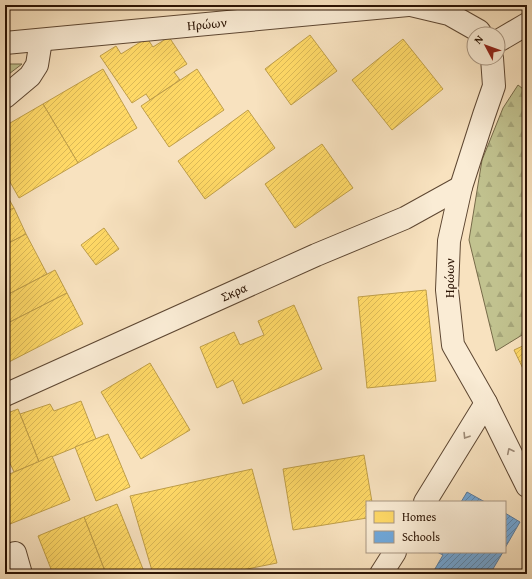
<svg xmlns="http://www.w3.org/2000/svg" width="532" height="579" viewBox="0 0 532 579" font-family="'Gentium Book Plus',serif">
  <style>
    .green { fill: #c1c28f; stroke: #766a49 }
    .forest { fill: url(#forest-firs); stroke: #766a49 }
    .homes { fill: url(#homes-hatch); stroke: #bf9e48 }
    .schools { fill: url(#schools-hatch); stroke: #5b7b9b }
    .lines { fill: none; stroke-linecap: round; stroke-linejoin: round }
    .minor-casing { stroke: #5e4732; stroke-width: 24 }
    .minor { stroke: #faecd5; stroke-width: 22 }
    .oneway { stroke: #9d8a76 }
    .labels { text-anchor: middle; dominant-baseline: central; stroke-width: 4; stroke-linejoin: round; paint-order: stroke }
    .street-label { font-size: 13px; fill: #2b1303; stroke: #faecd5 }
  </style>
  <defs>
    <pattern id="forest-firs" width="22" height="20" patternUnits="userSpaceOnUse"><rect width="22" height="20" fill="#c1c28f"/><path d="M5 1l3.5 6h-7zM16 11l3.5 6h-7z" fill="#a6a67a"/></pattern>
    <pattern id="homes-hatch" width="6" height="6" patternUnits="userSpaceOnUse"><rect width="6" height="6" fill="#ffd966"/><path d="M-1 1l2-2M0 6l6-6M5 7l2-2" fill="none" stroke="#dbb957"/></pattern>
    <pattern id="schools-hatch" width="6" height="6" patternUnits="userSpaceOnUse"><rect width="6" height="6" fill="#6fa8dc"/><path d="M-1 1l2-2M0 6l6-6M5 7l2-2" fill="none" stroke="#5b88b0"/></pattern>
  </defs>
  <rect width="100%" height="100%" fill="#f8e2bf"/>
  <filter id="stains"><feTurbulence type="fractalNoise" baseFrequency=".005" numOctaves="4"/><feColorMatrix values="0 0 0 0 .2 0 0 0 0 .09 0 0 0 0 .02 0 0 0 .5 -.17"/></filter>
  <radialGradient id="worn" r=".72"><stop offset=".6" stop-color="#630" stop-opacity="0"/><stop offset="1" stop-color="#630" stop-opacity=".3"/></radialGradient>
  <polygon class="green" points="5,64 22,64 5,77"/>
  <polygon class="forest" points="518,85 527,92 527,332 496,351 469,240 482,160 503,108"/>
  <g class="homes">
    <polygon points="310,35 337,71 291,105 265,69"/>
    <polygon points="169,37 187,64 174,72 180,80 150,100 146,94 132,103 100,56 116,46 121,54 147,38 153,47"/>
    <polygon points="403,39 443,89 392,130 352,80"/>
    <polygon points="103,69 137,128 78,163 43,104"/>
    <polygon points="197,69 224,110 169,147 141,106"/>
    <polygon points="43,104 78,163 19,198 5,173 5,126"/>
    <polygon points="248,110 275,148 205,199 178,161"/>
    <polygon points="322,144 353,188 295,228 265,184"/>
    <polygon points="5,192 14,208 5,212"/>
    <polygon points="14,208 26,234 5,245 5,212"/>
    <polygon points="104,228 119,249 96,265 81,245"/>
    <polygon points="26,234 47,274 5,296 5,245"/>
    <polygon points="55,270 67,293 6,324 5,296"/>
    <polygon points="426,290 436,381 367,388 358,297"/>
    <polygon points="67,293 83,324 5,364 5,322 6,324"/>
    <polygon points="294,305 322,369 243,404 233,380 217,388 200,347 234,332 240,345 264,335 258,321"/>
    <polygon points="527,344 527,377 514,350"/>
    <polygon points="150,363 190,430 141,459 101,392"/>
    <polygon points="81,401 96,439 39,462 20,414 50,404 54,411"/>
    <polygon points="18,409 39,462 14,472 9,461 5,463 5,414"/>
    <polygon points="108,434 130,487 96,501 75,447"/>
    <polygon points="364,455 372,502 367,502 367,518 293,530 283,469"/>
    <polygon points="52,456 70,500 5,526 5,476"/>
    <polygon points="252,469 277,563 222,574 153,574 130,496"/>
    <polygon points="117,504 145,574 106,574 84,517"/>
    <polygon points="84,517 106,574 53,574 38,536"/>
  </g>
  <g class="schools">
    <polygon points="467,492 485,502 461,502"/>
    <polygon points="505,513 520,522 505,548"/>
    <polygon points="437,552 503,552 490,574 432,574 443,555"/>
  </g>
  <g class="lines">
    <defs>
      <g id="minor">
        <polyline points="411,5 449,14 479,31 481,34"/>
        <polyline points="498,41 527,24"/>
        <polyline points="5,43 408,5"/>
        <polyline points="492,58 494,86 484,115 461,187 449,241 447,290 453,345 486,403 527,486"/>
        <polyline points="5,97 30,76 37,65 41,40"/>
        <polyline points="5,395 316,255 405,218 461,187"/>
        <polyline points="425,502 486,403"/>
        <polyline points="15,553 21,574"/>
        <polyline points="381,574 395,552"/>
      </g>
    </defs>
    <use href="#minor" class="minor-casing"/>
    <use href="#minor" class="minor"/>
  </g>
  <defs><path id="oneway-chevron" d="M-2-3.5L2.5 0L-2 3.5" fill="none" stroke-width="1.6" stroke-linecap="round" stroke-linejoin="round"/></defs>
  <g class="oneway">
    <use href="#oneway-chevron" transform="translate(466 436) rotate(122)"/>
    <use href="#oneway-chevron" transform="translate(510 451) rotate(-116)"/>
  </g>
  <g class="labels">
    <g class="street-label">
      <text transform="translate(207 24) rotate(-5)">Ηρώων</text>
      <text transform="translate(449 278) rotate(-90)">Ηρώων</text>
      <text transform="translate(234 292) rotate(-24)">Σκρα</text>
    </g>
  </g>
  <rect width="532" height="579" fill="none" stroke="#f8e2bf" stroke-width="20"/>
  <rect x="6" y="6" width="520" height="567" fill="none" stroke="#2b1303" stroke-width="2"/>
  <rect x="10" y="10" width="512" height="559" fill="none" stroke="#2b1303"/>
  <rect x="366" y="501" width="140" height="52" fill="#faecd5" stroke="#a79581"/>
  <rect x="374" y="511" width="20" height="12" fill="#ffd966" stroke="#a79581"/>
  <text x="402" y="521" font-size="12" fill="#2b1303">Homes</text>
  <rect x="374" y="531" width="20" height="12" fill="#6fa8dc" stroke="#a79581"/>
  <text x="402" y="541" font-size="12" fill="#2b1303">Schools</text>
  <g transform="translate(486 46) rotate(311)"><circle r="19" fill="#faecd5" stroke="#a79581"/>
  <path d="M0-3L7 15L0 10L-7 15Z" fill="#8f2418"/>
  <text y="-6" font-size="11" font-weight="bold" text-anchor="middle" fill="#2b1303">N</text>
  </g>
  <rect width="100%" height="100%" filter="url(#stains)"/>
  <rect width="100%" height="100%" fill="url(#worn)"/>
</svg>
